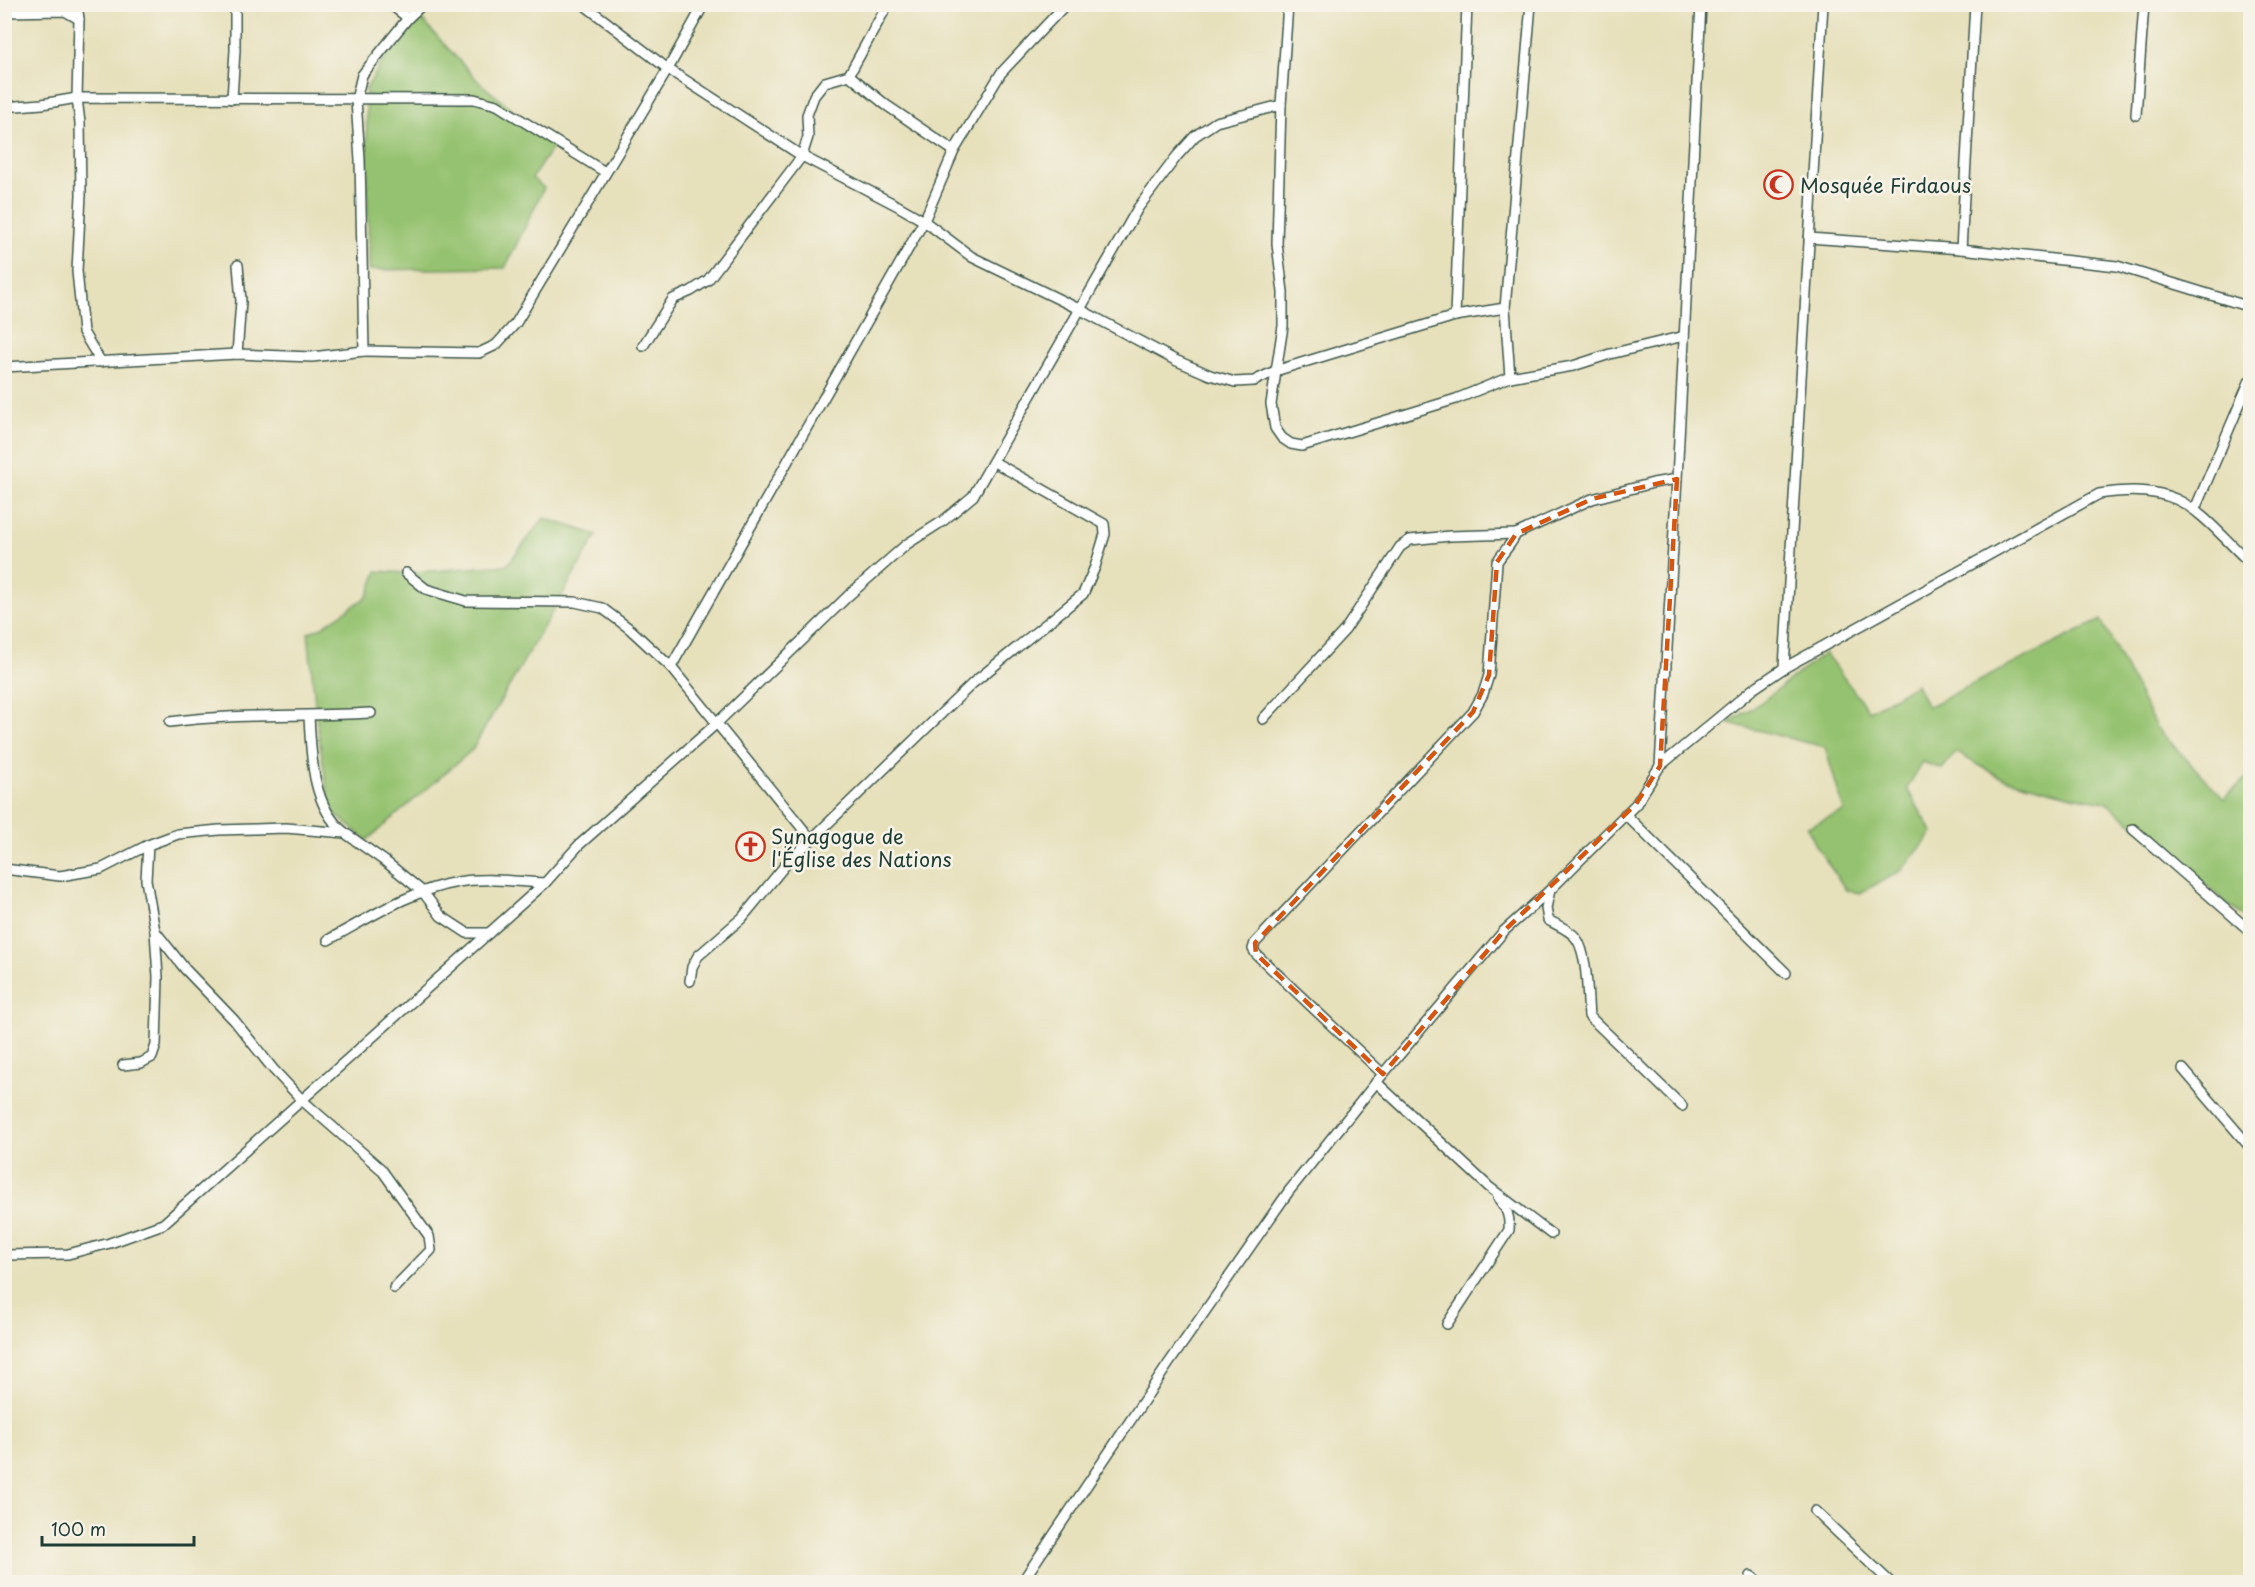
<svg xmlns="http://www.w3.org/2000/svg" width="2255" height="1587" viewBox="0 0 2255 1587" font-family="'Playpen Sans',sans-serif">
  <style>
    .green { fill: #95c270; stroke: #5a8052; stroke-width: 1.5 }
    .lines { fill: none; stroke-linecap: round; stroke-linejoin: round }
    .minor-casing { stroke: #3d5548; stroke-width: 12 }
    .minor { stroke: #fff; stroke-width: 9 }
    .marked { fill: none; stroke: #d45610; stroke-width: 4.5; stroke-dasharray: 12 8; stroke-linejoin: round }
    .labels { text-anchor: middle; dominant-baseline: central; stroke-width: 5; stroke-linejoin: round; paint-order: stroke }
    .poi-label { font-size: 20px; fill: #1f3d34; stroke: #f7f3e8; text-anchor: start }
  </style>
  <rect width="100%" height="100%" fill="#f7f3e8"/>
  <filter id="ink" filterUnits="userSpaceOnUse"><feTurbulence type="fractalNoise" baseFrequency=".0167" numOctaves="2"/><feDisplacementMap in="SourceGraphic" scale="12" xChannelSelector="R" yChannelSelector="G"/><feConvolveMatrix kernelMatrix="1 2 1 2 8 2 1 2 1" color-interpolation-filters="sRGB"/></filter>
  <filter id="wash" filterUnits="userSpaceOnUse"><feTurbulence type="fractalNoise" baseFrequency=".008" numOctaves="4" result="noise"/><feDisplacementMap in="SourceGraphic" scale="24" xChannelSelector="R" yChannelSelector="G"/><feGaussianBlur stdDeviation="1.35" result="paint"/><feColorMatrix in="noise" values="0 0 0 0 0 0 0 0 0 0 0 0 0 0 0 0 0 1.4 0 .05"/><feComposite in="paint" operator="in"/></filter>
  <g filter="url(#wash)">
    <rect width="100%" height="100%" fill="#e6e0bb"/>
    <g class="green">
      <polygon points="421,19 479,82 554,145 532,178 544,188 505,268 369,270 366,89 385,57"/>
      <polygon points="544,518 597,535 472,750 367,840 330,810 317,723 308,633 322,627 368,596 377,571 407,573 507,565"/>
      <polygon points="2101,620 2156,727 2224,799 2250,774 2250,923 2163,847 2105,802 2072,796 2000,777 1956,752 1942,769 1922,762 1907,789 1933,833 1901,871 1860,893 1846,890 1817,847 1807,827 1844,811 1825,747 1728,723 1760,703 1825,653 1869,711 1916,684 1927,707"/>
    </g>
  </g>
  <g filter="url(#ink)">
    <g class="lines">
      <defs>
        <g id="minor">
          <polyline points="77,4 79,19 77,98 80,123 81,195 77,271 83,332 101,362"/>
          <polyline points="390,4 408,18"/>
          <polyline points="583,4 668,69 802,156 898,206 924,221 972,257 1081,310 1175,360 1210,375 1235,382 1254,381 1275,371 1455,316 1505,308"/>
          <polyline points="1288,4 1281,105 1277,244 1283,292 1283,326 1271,404 1275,428 1282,438 1291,444 1302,446 1456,399 1510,377 1573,366 1610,354 1684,336"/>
          <polyline points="4,12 65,11 79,19"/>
          <polyline points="849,75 886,105 954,151"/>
          <polyline points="232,99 235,50 235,4"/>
          <polyline points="4,107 42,104 77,98 474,99 497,105 605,172"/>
          <polyline points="2136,115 2144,4"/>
          <polyline points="1809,238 1961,249 2117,266 2250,307"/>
          <polyline points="1961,249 1975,4"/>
          <polyline points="1455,316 1467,4"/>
          <polyline points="643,346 673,299 691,291 708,280 802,156 808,137 807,115 814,96 825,82 849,75 888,4"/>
          <polyline points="364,351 479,353 496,345 516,323 668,69 704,4"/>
          <polyline points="237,354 241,301 238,265"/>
          <polyline points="4,367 237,354 312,357 364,351 360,160 356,100 362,75 408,18 423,4"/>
          <polyline points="1510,377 1505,308 1531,4"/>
          <polyline points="2195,509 2250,380"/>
          <polyline points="406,573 426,589 466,601 575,602 602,608 630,629 671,667 811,839"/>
          <polyline points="671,667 924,221 954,151 1001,73 1066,4"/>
          <polyline points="1784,668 1823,4"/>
          <path d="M309,716C311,756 312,807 345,833"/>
          <polyline points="1263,719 1345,630 1400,547 1410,540 1450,536 1516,534"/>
          <path d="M170,722C236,713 304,717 371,713"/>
          <polyline points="1660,766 1677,479 1701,4"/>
          <polyline points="1625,814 1786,973"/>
          <polyline points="2133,829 2250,931"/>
          <polyline points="4,869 60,876 101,869 148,845"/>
          <path d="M1550,890L1546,908L1548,920C1557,925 1570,930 1576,938C1588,954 1587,996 1589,1016L1682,1106"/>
          <polyline points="155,931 185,969 234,1020 273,1069 303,1101 381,1169 429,1236 431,1250 394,1288"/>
          <path d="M328,940C369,918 411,890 458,882C486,877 517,882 545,883"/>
          <polyline points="690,981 692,967 698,956 742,918 787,863 973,683 1083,594 1095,567 1105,534 1104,524 994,462"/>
          <polyline points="123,1065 141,1063 152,1057 156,1045 158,977 155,931 146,880 148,845 178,834 219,830 286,828 345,833 386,862 423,892 441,916 467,933 489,933"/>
          <polyline points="2183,1069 2250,1147"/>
          <path d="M1383,1074L1256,954L1253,949L1255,943L1473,712L1483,694L1489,675L1497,562C1503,552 1511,545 1516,534L1592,499L1653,483L1677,479"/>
          <polyline points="1376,1082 1489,1187 1551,1234"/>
          <polyline points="4,1255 68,1254 110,1243 163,1224 545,883 579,845 716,724 848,596 907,544 943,521 973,496 1138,208 1177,156 1195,136 1216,122 1281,105"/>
          <path d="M1447,1324L1509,1230C1510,1216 1507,1209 1498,1198"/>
          <polyline points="1815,1511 1890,1582"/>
          <polyline points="1751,1576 1759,1582"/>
          <path d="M1022,1582L1169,1363L1289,1191L1383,1074L1504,931L1550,890L1636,804L1660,766L1753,689L1784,668L2099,494C2182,481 2196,511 2250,563"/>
        </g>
      </defs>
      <use href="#minor" class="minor-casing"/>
      <use href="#minor" class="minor"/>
    </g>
  </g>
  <path class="marked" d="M1677,479L1660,766L1636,804L1504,931L1383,1074L1256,954L1255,943L1473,712L1489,675L1497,562L1516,534L1592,499Z"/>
  <defs>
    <symbol id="mosque-ring" viewBox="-11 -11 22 22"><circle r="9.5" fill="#f7f3e8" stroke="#c8321e" stroke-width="1.5"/><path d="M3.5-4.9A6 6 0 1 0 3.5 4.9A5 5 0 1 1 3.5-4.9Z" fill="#c8321e"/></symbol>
    <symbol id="church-ring" viewBox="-11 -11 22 22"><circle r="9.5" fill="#f7f3e8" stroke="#c8321e" stroke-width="1.5"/><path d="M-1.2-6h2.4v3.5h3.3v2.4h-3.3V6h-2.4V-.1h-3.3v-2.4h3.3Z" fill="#c8321e"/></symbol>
  </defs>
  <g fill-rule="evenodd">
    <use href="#mosque-ring" x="1762" y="168" width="33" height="33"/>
    <use href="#church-ring" x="734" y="830" width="33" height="33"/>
  </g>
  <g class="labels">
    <g class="poi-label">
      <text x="1800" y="185">Mosquée Firdaous</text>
      <text x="771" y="836">Synagogue de<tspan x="771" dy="23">l'Église des Nations</tspan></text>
    </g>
  </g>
  <rect width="2255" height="1587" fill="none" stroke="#f7f3e8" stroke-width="24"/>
  <path d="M42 1536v9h152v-9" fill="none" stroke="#1f3d34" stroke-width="3"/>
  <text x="51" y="1536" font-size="18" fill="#1f3d34" stroke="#f7f3e8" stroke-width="4.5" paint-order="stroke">100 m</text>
</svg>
